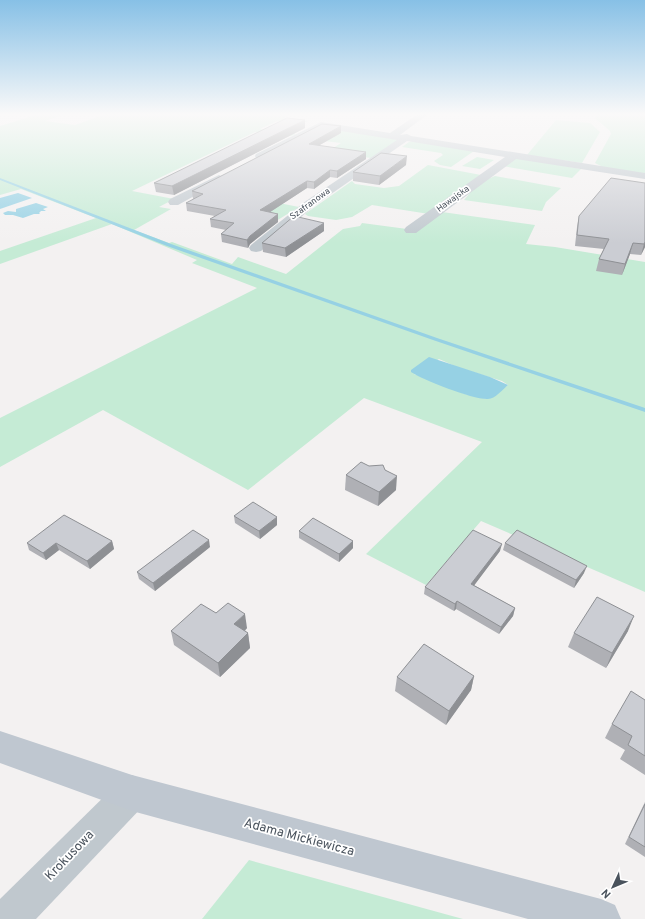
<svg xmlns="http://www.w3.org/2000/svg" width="645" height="919" viewBox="0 0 645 919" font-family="Overpass,sans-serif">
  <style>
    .green { fill: #c5ebd5; fill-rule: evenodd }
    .water { fill: #96d1e4 }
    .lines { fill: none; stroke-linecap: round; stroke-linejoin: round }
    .stream { fill: #96d1e4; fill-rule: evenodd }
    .street { fill: #c0c8ce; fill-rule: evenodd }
    .secondary { fill: #bfc7d0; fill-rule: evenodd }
    .wall { fill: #afb0b5 }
    .shaded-wall { fill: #8e9094 }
    .building { fill: #cbcdd3; stroke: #8e9094 }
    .labels { text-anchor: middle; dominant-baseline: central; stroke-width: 3.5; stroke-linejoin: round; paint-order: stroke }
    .far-street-label { font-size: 9px; fill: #4a535d; stroke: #fff }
    .near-street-label { font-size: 13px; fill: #4a535d; stroke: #fff }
  </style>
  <rect width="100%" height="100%" fill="#f3f1f1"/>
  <g class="green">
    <path d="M39,114H66L45,121L75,125L106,114H291L284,118L308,121L301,124L277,121L260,129L296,134L291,136L255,132L132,191L174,199L159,207L171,209L134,230L169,243L172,242L232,264L238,257L286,274L343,229L360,226L362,223L407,229L442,212L535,225L526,244L555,247L645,262V592L481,521L426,585L366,554L482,442L364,398L248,490L103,410L0,467V418L257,288L192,263L197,260L112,224L0,264V251L96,218L21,189L0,195V126ZM439,359L457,367L502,381L508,385L487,399L465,394L414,374Z"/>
    <polygon points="597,114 645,114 645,174 601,167 601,166 595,163 611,134 610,131 595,118"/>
    <polygon points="556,120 590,123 600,132 582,163 527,155"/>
    <polygon points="323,127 399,140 371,158 327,152 341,143 301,138"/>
    <polygon points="415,141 474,151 451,167 440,165 434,161 443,155 441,153 402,147 409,142"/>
    <polygon points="477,157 494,160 480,169 462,166"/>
    <polygon points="518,158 581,169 572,178 502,166 512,159"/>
    <polygon points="428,165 481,175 429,214 372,205 352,217 336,220 308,216 305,214 352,181 355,184 384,188 399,186"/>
    <polygon points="495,176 561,188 546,202 542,211 464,200 478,183"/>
    <polygon points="249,197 299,207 276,221"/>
    <polygon points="249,860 463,919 202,919"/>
  </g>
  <g class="water">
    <polygon points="18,193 32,198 0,209 0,198"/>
    <polygon points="36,203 48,207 43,209 46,211 41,211 39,213 40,214 34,214 23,218 13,215 5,215 3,213 8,211 16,212 16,209"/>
    <path d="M429,357L490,377L508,385C503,389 495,399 488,399C474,400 423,380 411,372V370Z"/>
  </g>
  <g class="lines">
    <polygon class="stream" points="0,178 171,244 437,338 645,408 645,412 433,340 167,246 0,180"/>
    <g class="street">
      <polygon points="418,114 428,114 400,135 407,134 411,136 645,173 645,179 516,159 416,233 406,233 404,230 406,227 505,157 407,141 314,206 261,251 256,252 251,251 249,248 251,245 306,201 397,140 322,128 264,158 256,158 255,156 256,154 321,122 390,133"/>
      <polygon points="219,175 224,178 223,180 178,205 170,205 168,202 170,199"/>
      <polygon points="132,775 144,781 150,793 144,805 36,919 0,919 0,899 120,781"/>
    </g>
    <polygon class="secondary" points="0,731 132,775 601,899 615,905 621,919 528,919 132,811 0,763"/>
  </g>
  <g class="wall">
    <polygon points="305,128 174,195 156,192 154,183"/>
    <polygon points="341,133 318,146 366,159 337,178 330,177 314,189 307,188 270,212 278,214 278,222 250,244 248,248 222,242 221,234 226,230 211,227 210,219 215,216 187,211 186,203 194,199 193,199 192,191"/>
    <polygon points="406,165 379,185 353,181 353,172"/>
    <polygon points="645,183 645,247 641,255 630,254 622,275 596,271 599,259 604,249 575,246 577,227 579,216"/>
    <polygon points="324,223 324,231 286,257 263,252 262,243"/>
    <polygon points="385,470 396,490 378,506 345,490 346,475"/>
    <polygon points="234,516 277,525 260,539 235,523"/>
    <polygon points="299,531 353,541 353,548 339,562 299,538"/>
    <polygon points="112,541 114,549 90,569 59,550 46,560 29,550 27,543"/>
    <polygon points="505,543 584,573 574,588 503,550"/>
    <polygon points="210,547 155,591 139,579 137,572"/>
    <polygon points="500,551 474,585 515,608 513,616 499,634 456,609 454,611 424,594 425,587"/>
    <polygon points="216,613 247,628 245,631 248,633 250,648 220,677 174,645 171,631"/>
    <polygon points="628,631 606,668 568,647 574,633"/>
    <polygon points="474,676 471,690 446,725 395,691 397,677"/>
    <polygon points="645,700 645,775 620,759 625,750 605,738 612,724"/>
    <polygon points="645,802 645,857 625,844"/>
  </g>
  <g class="shaded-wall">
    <polygon points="305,120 305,128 174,195 172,186"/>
    <polygon points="341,126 341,133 309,151 309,144"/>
    <polygon points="366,152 366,159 337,178 337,171"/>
    <polygon points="407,156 406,165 379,185 380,176"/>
    <polygon points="330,170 330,177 314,189 314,182"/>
    <polygon points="307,181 307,188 261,218 260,210"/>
    <polygon points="278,214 278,222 250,244 248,248 247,240 250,236"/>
    <polygon points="324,223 324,231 286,257 285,248"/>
    <polygon points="645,242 645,247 641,255 644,244"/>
    <polygon points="633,243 630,254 622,275 625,264"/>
    <polygon points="397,476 396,490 378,506 379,492"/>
    <polygon points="277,517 277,525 260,539 259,531"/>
    <polygon points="209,540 210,547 155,591 153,583"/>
    <polygon points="112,541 114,549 90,569 87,561"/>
    <polygon points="353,541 353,548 339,562 339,554"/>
    <polygon points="56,543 59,550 46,560 43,553"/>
    <polygon points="502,544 500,551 470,591 471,584"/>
    <polygon points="587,566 584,573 574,588 576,580"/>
    <polygon points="457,601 456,609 454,611 455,604"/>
    <polygon points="515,608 513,616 499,634 501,627"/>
    <polygon points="245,614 247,628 236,639 234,624"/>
    <polygon points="634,616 628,631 606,668 612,653"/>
    <polygon points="248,633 250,648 220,677 218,663"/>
    <polygon points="474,676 471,690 446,725 449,711"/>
  </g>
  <g class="building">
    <polygon points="287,118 305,120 172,186 154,183"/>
    <polygon points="322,124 341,126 309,144 366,152 337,171 330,170 314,182 307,181 260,210 278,214 250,236 247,240 221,234 234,223 210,219 226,210 186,203 203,194 192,191"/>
    <polygon points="381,153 407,156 380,176 353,172"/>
    <polygon points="611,178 645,183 645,242 644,244 633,243 625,264 599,259 609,239 577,235 579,216"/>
    <polygon points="294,216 324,223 285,248 262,243"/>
    <polygon points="361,462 369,466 383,465 385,470 397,476 379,492 346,475"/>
    <polygon points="253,502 277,517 259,531 234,516"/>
    <polygon points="64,515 112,541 87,561 56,543 43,553 27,543"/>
    <polygon points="313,518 353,541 339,554 299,531"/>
    <polygon points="193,530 209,540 153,583 137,572"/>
    <polygon points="473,530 502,544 471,584 515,608 501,627 457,601 455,604 425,587"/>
    <polygon points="517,530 587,566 576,580 505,543"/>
    <polygon points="597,597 634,616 612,653 574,633"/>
    <polygon points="228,603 245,614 234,624 248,633 218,663 171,631 201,604 216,613"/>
    <polygon points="424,644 474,676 449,711 397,677"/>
    <polygon points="631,691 645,700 645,756 628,745 632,736 612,724"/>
    <polygon points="645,804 645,847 629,837"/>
  </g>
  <linearGradient id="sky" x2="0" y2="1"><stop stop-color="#87c0e6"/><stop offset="0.47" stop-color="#faf9f9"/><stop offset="1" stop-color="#faf9f9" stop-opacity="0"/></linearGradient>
  <rect width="645" height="243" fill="url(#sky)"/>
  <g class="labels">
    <g class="far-street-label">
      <text transform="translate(453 199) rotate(-36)">Hawajska</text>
      <text transform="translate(310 204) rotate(-36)">Szafranowa</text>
    </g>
    <g class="near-street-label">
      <text transform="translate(299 838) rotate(15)">Adama Mickiewicza</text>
      <text transform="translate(70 856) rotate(-46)">Krokusowa</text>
    </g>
  </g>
  <g transform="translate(613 887) rotate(226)" stroke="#ffffff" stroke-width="3" paint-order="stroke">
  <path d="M0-3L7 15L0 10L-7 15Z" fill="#4a535d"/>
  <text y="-6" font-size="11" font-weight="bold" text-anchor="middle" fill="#4a535d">N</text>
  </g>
</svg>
